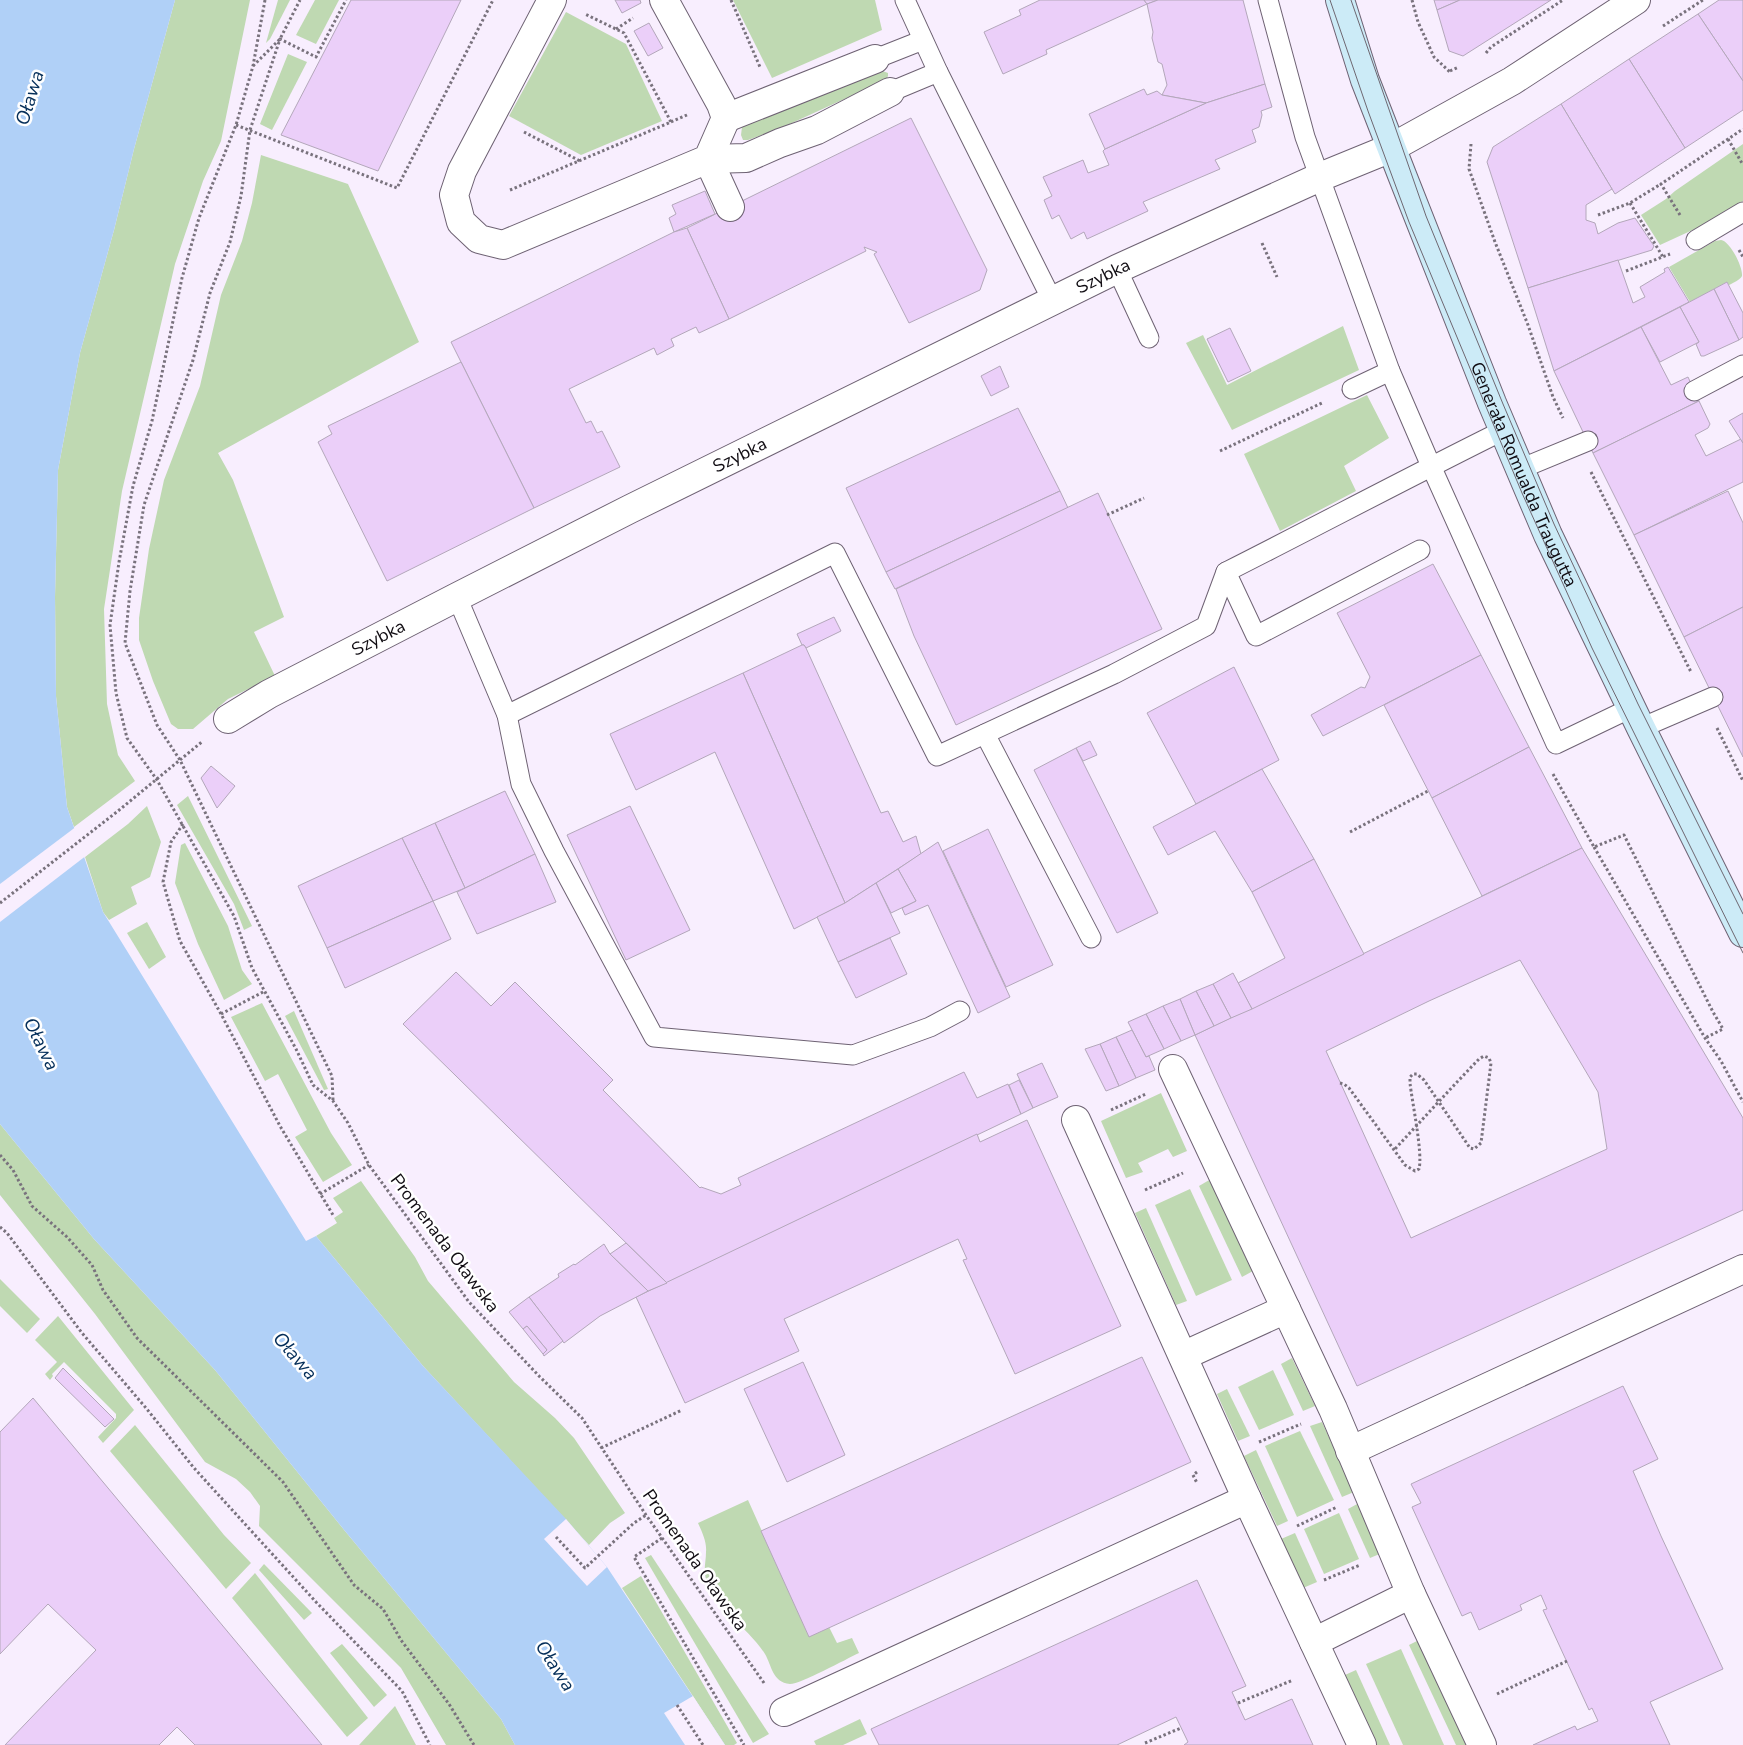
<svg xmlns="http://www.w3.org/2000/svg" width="1743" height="1745" viewBox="0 0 1743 1745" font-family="'Nunito Sans',sans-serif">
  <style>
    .green { fill: #bfd9b2 }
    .water { fill: #b0d0f7 }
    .pier { fill: #f8eefe }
    .building { fill: #ebcff9; stroke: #b3a7ba; fill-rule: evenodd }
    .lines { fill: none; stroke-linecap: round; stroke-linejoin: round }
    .service-casing { stroke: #6e6273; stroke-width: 21 }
    .minor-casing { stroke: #6e6273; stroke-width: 30 }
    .secondary-casing { stroke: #6e6273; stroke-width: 30 }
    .path { stroke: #79727d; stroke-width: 3; stroke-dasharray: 2.5 2.5; stroke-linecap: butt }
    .service { stroke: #fff; stroke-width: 19 }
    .minor { stroke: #fff; stroke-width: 28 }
    .secondary { stroke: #ccebf7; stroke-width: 28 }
    .tram { stroke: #6e6771; stroke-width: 1 }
    .labels { text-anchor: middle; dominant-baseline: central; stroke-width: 5; stroke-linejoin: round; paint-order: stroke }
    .street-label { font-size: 18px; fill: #100c12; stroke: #fff }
    .water-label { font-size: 19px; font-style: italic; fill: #042e59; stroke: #fff }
  </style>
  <rect width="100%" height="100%" fill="#f8eefe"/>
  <g class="green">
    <polygon points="175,0 250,0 221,141 203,181 175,264 122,491 104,609 107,704 118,755 135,781 74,827 67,807 56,696 55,597 58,470 80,353 114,230 134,149"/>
    <polygon points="278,0 290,0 270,39 266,43"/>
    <polygon points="315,0 339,0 316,44 296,35"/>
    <polygon points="733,0 875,0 882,30 772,78"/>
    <polygon points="566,12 626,44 662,121 581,155 509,116"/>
    <polygon points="288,54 307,62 272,130 260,124"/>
    <polygon points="880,70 888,73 888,76 886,80 781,128 748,140 743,140 741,135 742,127"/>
    <polygon points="1743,144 1743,201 1697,228 1660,245 1641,215 1666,199 1675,191"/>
    <polygon points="261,155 348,184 419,342 218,453 233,480 284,617 254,632 275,676 228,699 193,729 178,729 171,724 153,681 139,640 139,618 149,549 164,480 200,386 221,295 242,241 252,203"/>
    <path d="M1721,240C1730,241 1743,267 1742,276C1740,280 1733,283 1729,285L1727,282L1690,302L1669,267L1715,241Z"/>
    <polygon points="1343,326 1359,370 1232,430 1186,343 1203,335 1227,385"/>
    <polygon points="1367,395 1389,438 1344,466 1356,491 1280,531 1244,454"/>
    <polygon points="188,796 252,926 244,930 234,904 177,805"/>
    <polygon points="147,806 161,842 150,877 131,887 137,904 109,920 103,912 85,857 128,824"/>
    <polygon points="185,843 228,926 242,970 252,984 224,1000 198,944 175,883 181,845"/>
    <polygon points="147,922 166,957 149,969 127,933"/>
    <polygon points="262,1003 331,1133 352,1165 323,1182 295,1137 307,1130 278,1074 265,1081 231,1017"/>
    <polygon points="294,1011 328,1089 324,1090 285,1016"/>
    <polygon points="1161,1093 1187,1151 1173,1157 1168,1149 1138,1163 1143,1172 1126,1178 1101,1121"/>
    <polygon points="0,1124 94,1239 215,1370 345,1531 501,1719 515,1745 446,1745 401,1668 259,1526 260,1506 250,1492 236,1479 205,1462 95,1314 0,1195"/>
    <polygon points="1211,1179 1253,1271 1242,1277 1199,1186"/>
    <polygon points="361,1181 415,1257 428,1281 514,1382 555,1418 574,1438 625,1513 610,1523 589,1545 423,1366 316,1236 337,1223 334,1218 343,1212 333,1198"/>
    <polygon points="1190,1189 1232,1280 1196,1296 1155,1205"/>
    <polygon points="1146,1208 1187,1301 1176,1305 1135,1213"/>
    <polygon points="0,1279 40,1319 27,1333 0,1306"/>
    <polygon points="58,1316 134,1410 103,1443 98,1437 116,1418 116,1414 64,1362 52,1374 53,1376 50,1380 45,1374 57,1362 35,1340"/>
    <polygon points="1292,1358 1315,1406 1303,1411 1281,1364"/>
    <polygon points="1273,1370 1294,1415 1259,1430 1238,1387"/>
    <polygon points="1227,1389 1250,1436 1238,1441 1217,1394"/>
    <polygon points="1322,1422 1354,1492 1342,1497 1310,1426"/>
    <polygon points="135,1425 224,1535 251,1563 226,1589 110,1451"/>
    <polygon points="1300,1431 1334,1500 1297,1517 1265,1446"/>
    <polygon points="1256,1450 1288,1521 1277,1526 1244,1456"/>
    <path d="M748,1500L809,1636L829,1627L837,1643L852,1638L859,1653C846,1659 801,1684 790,1684C772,1682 772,1666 765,1654C749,1628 711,1605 705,1575C704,1567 706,1560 706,1552C707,1542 702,1532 698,1523Z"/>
    <polygon points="1359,1503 1382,1553 1370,1558 1348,1509"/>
    <polygon points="1339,1513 1359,1559 1324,1574 1304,1529"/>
    <polygon points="1295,1533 1317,1582 1303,1588 1281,1539"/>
    <polygon points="651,1555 769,1734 753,1743 645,1558"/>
    <polygon points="264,1564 312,1613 304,1620 259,1570"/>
    <polygon points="255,1573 368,1718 347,1737 232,1598"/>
    <polygon points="641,1576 737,1743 734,1745 725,1745 622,1588"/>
    <polygon points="1421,1639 1470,1745 1456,1745 1409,1645"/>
    <polygon points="342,1644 387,1695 374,1707 330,1653"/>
    <polygon points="1401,1649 1444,1745 1403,1745 1366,1664"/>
    <polygon points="1356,1670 1390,1745 1377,1745 1345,1675"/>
    <polygon points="395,1706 416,1745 359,1745"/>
    <polygon points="860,1719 867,1734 843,1745 816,1745 814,1741"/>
  </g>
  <polygon class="water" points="0,0 175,0 134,149 114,230 80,353 58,470 55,597 56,696 67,807 103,912 306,1241 316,1236 423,1366 566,1519 607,1567 725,1745 515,1745 501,1719 345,1531 215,1370 94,1239 0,1124"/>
  <g class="pier">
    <polygon points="77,826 87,855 0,922 0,884"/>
    <polygon points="566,1519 607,1567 587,1586 544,1539"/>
    <polygon points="693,1696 725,1745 685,1745 664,1713"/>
  </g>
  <g class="building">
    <polygon points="351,0 461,0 378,171 281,135"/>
    <polygon points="615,0 640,0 641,3 622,13"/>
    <polygon points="1040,0 1144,0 1147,4 1046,50 1047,54 1003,74 984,32 1021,15 1019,10"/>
    <polygon points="1144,0 1158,0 1147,4"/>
    <polygon points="1158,0 1243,0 1265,84 1206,103 1162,95 1167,85 1162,64 1158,62 1152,38 1153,32 1147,4"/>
    <polygon points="1434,0 1460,0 1437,10"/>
    <polygon points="1460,0 1551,0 1463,56 1449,51 1437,10"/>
    <polygon points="1719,0 1743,0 1743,81 1698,14"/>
    <polygon points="1698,14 1743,81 1743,110 1685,148 1629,59"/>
    <polygon points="649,23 663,48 648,56 634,31"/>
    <polygon points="1629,59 1685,148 1615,194 1561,104"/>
    <polygon points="1265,84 1272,107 1261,111 1262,115 1259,127 1252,130 1256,142 1215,160 1220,169 1143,202 1148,211 1087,239 1084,232 1071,239 1059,215 1052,219 1044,200 1052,196 1043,177 1083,160 1088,173 1109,165 1103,151 1105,149 1206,103"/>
    <polygon points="1144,89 1147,95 1157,91 1162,95 1206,103 1105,149 1089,114"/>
    <polygon points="1561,104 1612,189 1586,205 1586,220 1595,223 1598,234 1618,223 1635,218 1654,246 1652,250 1528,288 1487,162 1493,147"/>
    <polygon points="911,118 987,270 980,290 909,323 874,254 877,252 864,247 866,251 729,319 687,228"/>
    <polygon points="705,191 715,214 674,232 669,218 676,214 672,205"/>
    <polygon points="687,228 729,319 699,333 696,327 671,339 674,346 657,355 654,348 569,389 586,423 591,421 597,433 602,431 620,467 534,508 451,342 674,232"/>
    <polygon points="1618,260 1633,303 1645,297 1640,287 1665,272 1664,269 1668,267 1689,302 1554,371 1528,288"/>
    <polygon points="1727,282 1743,313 1743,337 1739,340 1714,289"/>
    <polygon points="1714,289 1739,340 1704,356 1701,356 1696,344 1699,342 1680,307"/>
    <polygon points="1680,307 1699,342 1660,362 1641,327"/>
    <polygon points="1641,327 1671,385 1688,377 1699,401 1593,453 1554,371"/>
    <polygon points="1230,328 1251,371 1228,382 1207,339"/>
    <polygon points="461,362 534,508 387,581 318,442 332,434 328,426"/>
    <polygon points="1000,366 1009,387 991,396 981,376"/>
    <polygon points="1699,401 1710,424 1708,428 1695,435 1706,456 1741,439 1743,443 1743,482 1634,535 1593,453"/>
    <polygon points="1018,408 1060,491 886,572 846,488"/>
    <polygon points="1743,413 1743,443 1729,421"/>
    <polygon points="1060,491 1068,508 895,589 886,572"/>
    <polygon points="1728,491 1743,523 1743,607 1684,637 1634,535"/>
    <polygon points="1098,493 1162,629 956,725 914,636 896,589"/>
    <polygon points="1433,564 1481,655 1323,736 1311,715 1361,687 1365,688 1370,677 1337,613"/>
    <polygon points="1743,607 1743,757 1684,637"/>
    <polygon points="834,617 841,631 806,648 804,645 802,645 797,634"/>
    <polygon points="802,645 804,645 806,648 881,813 888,811 903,842 916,836 921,854 845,903 743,673"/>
    <polygon points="1481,655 1529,747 1432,798 1384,705"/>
    <polygon points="1234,667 1279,760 1196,804 1147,713"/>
    <polygon points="743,673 845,903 794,929 715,752 636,790 610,734"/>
    <polygon points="1090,741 1097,755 1083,761 1076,748"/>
    <polygon points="1529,747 1582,848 1482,896 1432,798"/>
    <polygon points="1076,748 1158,913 1117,933 1034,770"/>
    <polygon points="211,766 235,786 217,808 201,778"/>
    <polygon points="1262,769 1314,859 1252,892 1215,831 1168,855 1153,827"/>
    <polygon points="505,791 535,854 465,888 435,823"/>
    <polygon points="630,806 690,930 626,960 567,835"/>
    <polygon points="435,823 465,888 433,901 402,838"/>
    <polygon points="988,829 1053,965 1006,987 943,851"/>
    <polygon points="402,838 433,901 327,948 298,886"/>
    <polygon points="938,842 1010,997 978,1013 928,905 905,915 902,908 916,901 898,869"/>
    <path d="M1582,848L1743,1118V1210L1357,1386L1195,1035ZM1520,960L1598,1092L1607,1149L1411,1238L1326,1051L1429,1001Z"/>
    <polygon points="535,854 556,902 477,934 457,892"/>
    <polygon points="1314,859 1364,954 1252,1009 1238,983 1285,958 1252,892"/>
    <polygon points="898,869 916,901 891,913 876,883"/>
    <polygon points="876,883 900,933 838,962 817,917 845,903"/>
    <polygon points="433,901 451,939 345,988 327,948"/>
    <polygon points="890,938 907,974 856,998 838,962"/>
    <polygon points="456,972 491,1006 515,982 613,1080 603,1090 700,1188 701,1187 721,1194 741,1185 738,1178 964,1072 977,1098 1008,1084 1021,1114 667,1283 403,1024"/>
    <polygon points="1233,973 1252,1009 1231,1018 1213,984"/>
    <polygon points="1213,984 1231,1018 1214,1026 1196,991"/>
    <polygon points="1196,991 1214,1026 1195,1035 1180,999"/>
    <polygon points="1180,999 1195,1035 1181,1041 1163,1006"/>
    <polygon points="1163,1006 1181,1041 1164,1049 1146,1014"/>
    <polygon points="1146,1014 1164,1049 1146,1057 1128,1022"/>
    <polygon points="1132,1030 1146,1057 1149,1056 1155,1070 1136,1078 1116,1037"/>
    <polygon points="1116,1037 1136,1078 1119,1086 1100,1044"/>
    <polygon points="1100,1044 1119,1086 1106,1091 1085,1049"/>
    <polygon points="1042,1063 1058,1097 1033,1108 1017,1074"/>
    <polygon points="1019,1080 1033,1108 1021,1114 1009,1085"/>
    <polygon points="1027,1120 1121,1326 1015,1374 963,1260 967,1259 958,1239 784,1319 799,1351 685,1403 636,1297 977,1134 980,1142"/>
    <polygon points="626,1243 667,1283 648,1291 610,1254"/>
    <polygon points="604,1244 610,1254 648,1291 600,1316 564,1343 529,1297 559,1277 558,1274 574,1264 575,1265"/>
    <polygon points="529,1297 563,1341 544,1356 543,1354 547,1350 527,1326 523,1329 509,1312"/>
    <polygon points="527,1326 547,1350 543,1354 523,1329"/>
    <polygon points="1142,1357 1191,1462 809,1637 761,1531"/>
    <polygon points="803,1362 845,1455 787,1482 744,1389"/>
    <polygon points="63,1368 114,1419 105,1427 55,1378"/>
    <polygon points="1623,1386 1658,1459 1633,1471 1661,1536 1723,1669 1650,1702 1670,1745 1533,1745 1575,1726 1577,1730 1598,1721 1592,1708 1589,1710 1543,1610 1547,1609 1541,1595 1520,1605 1522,1610 1479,1630 1471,1612 1462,1616 1412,1507 1421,1503 1411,1484"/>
    <polygon points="33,1398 108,1488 322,1745 195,1745 177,1727 159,1745 5,1745 96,1650 48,1604 0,1654 0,1432"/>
    <polygon points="1197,1580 1246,1686 1232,1692 1245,1720 1292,1699 1313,1745 1184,1745 1188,1742 1176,1717 1117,1745 879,1745 871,1729"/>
  </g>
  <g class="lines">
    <defs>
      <g id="service">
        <polyline points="905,0 938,72 1053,302"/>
        <polyline points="1268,0 1305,137 1390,371 1431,466 1556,744 1631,708"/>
        <polyline points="875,59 923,40"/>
        <polyline points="890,92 938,72"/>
        <polyline points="1696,240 1743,212"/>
        <polyline points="1117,269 1149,338"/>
        <polyline points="1352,389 1390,371"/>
        <polyline points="1694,391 1743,365"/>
        <polyline points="1520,469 1588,441"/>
        <polyline points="1226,572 1256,636 1420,550"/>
        <path d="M457,597L507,715L835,553L937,756L1114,674L1206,626L1226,572C1319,525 1411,476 1504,430"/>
        <polyline points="507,715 521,784 554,851 654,1037 853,1055 930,1027 960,1011"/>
        <polyline points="1641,728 1713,697"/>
        <polyline points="985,734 1091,938"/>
      </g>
      <g id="minor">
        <polyline points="552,0 462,171 454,195 461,222 479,239 503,245 708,159 726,118 721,104 664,0"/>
        <polyline points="726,118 875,59"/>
        <polyline points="730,207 708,159 746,158 780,143 817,130 890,92"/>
        <path id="s1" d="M228,719L269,694L457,597L630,509L1117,269L1320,177L1391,148L1512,81L1636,0"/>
        <polyline points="1173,1069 1333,1409 1411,1594 1482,1745"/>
        <polyline points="1076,1120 1247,1499 1362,1745"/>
        <polyline points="1183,1356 1286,1309"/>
        <polyline points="1350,1451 1743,1269"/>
        <polyline points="1314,1642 1411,1594"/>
        <polyline points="784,1712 1247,1499"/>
      </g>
      <g id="secondary">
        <path id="s2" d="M1340,0L1365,80L1402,175L1492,403L1548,535L1641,728L1743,933"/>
      </g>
    </defs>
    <use href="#service" class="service-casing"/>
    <use href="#minor" class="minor-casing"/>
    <use href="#secondary" class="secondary-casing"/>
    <g class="path">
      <polyline points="265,0 253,66 236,125 199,218 182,278 152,421 133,486 119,562 110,625 116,693 127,738 157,780 234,916 252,968 296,1049 313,1085 333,1101 348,1123 369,1165 469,1302 539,1376 582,1418 646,1515 764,1683"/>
      <polyline points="731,0 760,67"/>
      <polyline points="1412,0 1418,22 1434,57 1451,73"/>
      <polyline points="1663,26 1703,0"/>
      <polyline points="616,29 633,18"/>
      <polyline points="1486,53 1491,47 1563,0"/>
      <polyline points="253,66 280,39 300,0"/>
      <polyline points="1450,71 1459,67"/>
      <polyline points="671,122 687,115"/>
      <polyline points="236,125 397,188 493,0"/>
      <polyline points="524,132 580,161"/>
      <polyline points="1728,139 1743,165"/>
      <polyline points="1471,144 1469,169 1495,242 1528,325 1553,397 1563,418"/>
      <polyline points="510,190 671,122 624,33 585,14"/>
      <polyline points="1630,203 1663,257"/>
      <polyline points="1598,215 1630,203 1661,184"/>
      <polyline points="1680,215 1661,184 1743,129"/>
      <polyline points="1262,243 1277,277"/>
      <polyline points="1739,250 1743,257"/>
      <polyline points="1626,271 1670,254"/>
      <polyline points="1220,451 1324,402"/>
      <polyline points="1591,472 1691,672"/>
      <polyline points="1107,515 1144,498"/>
      <polyline points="1717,728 1743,781"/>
      <polyline points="1553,774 1594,847 1624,835 1713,1012 1723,1029 1705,1038"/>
      <polyline points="183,824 171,842 163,882 180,941 221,1014 280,1126 333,1215"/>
      <polyline points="1350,832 1428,791"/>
      <polyline points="1594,847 1705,1038 1721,1061 1743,1102"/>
      <polyline points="0,903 118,811 203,741"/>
      <polyline points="221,1014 265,991"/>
      <path d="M1340,1083L1344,1084L1349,1088L1405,1165L1415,1171L1419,1169C1423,1153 1412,1102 1410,1083V1077L1413,1074H1417L1424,1080L1470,1148L1474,1149L1481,1143L1491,1063L1489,1058L1484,1056L1479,1059C1450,1089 1422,1120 1394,1150"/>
      <polyline points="333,1100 332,1076 180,760 157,725 125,643 130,591 144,505 193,360 210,293 230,242 241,196 250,130 280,39 316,57 346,0"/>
      <polyline points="1111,1110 1146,1094"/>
      <polyline points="0,1155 13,1170 32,1206 67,1237 92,1265 103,1290 137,1338 283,1482 354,1585 383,1609 401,1640 449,1704 474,1745"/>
      <polyline points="1145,1190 1183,1173"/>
      <polyline points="320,1194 369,1165"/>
      <polyline points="0,1227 7,1233 82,1333 146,1408 194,1468 316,1602 402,1691 430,1745"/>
      <polyline points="1259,1442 1301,1424"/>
      <polyline points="601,1448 682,1410"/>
      <polyline points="1197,1472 1193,1475 1197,1483"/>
      <polyline points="1297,1526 1337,1507"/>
      <polyline points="556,1537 585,1568 634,1523 646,1515"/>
      <polyline points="662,1538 634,1557 744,1745"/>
      <polyline points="1324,1580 1360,1565"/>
      <polyline points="1497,1694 1567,1661"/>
      <polyline points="1238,1703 1293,1680"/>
      <polyline points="677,1705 703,1745"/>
      <polyline points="1145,1743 1181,1728"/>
    </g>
    <use href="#service" class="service"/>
    <use href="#minor" class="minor"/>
    <use href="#secondary" class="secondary"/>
    <g class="tram">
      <polyline points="1330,0 1368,111 1409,222 1522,493 1592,648 1743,953"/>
      <polyline points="1351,0 1426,216 1503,404 1554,524 1638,704 1743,914"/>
    </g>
  </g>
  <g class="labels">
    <g class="street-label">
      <text stroke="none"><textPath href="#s1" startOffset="981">Szybka</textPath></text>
      <text stroke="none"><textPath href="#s1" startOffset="576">Szybka</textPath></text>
      <text stroke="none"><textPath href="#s2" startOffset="509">Generała Romualda Traugutta</textPath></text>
      <text stroke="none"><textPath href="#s1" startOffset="171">Szybka</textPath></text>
      <text transform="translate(445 1243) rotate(53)">Promenada Oławska</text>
      <text transform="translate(695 1560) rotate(55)">Promenada Oławska</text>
    </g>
    <g class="water-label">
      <text transform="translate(30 98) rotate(-73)">Oława</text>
      <text transform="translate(41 1044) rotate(64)">Oława</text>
      <text transform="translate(295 1356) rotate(49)">Oława</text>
      <text transform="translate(555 1666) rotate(57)">Oława</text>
    </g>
  </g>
</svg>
